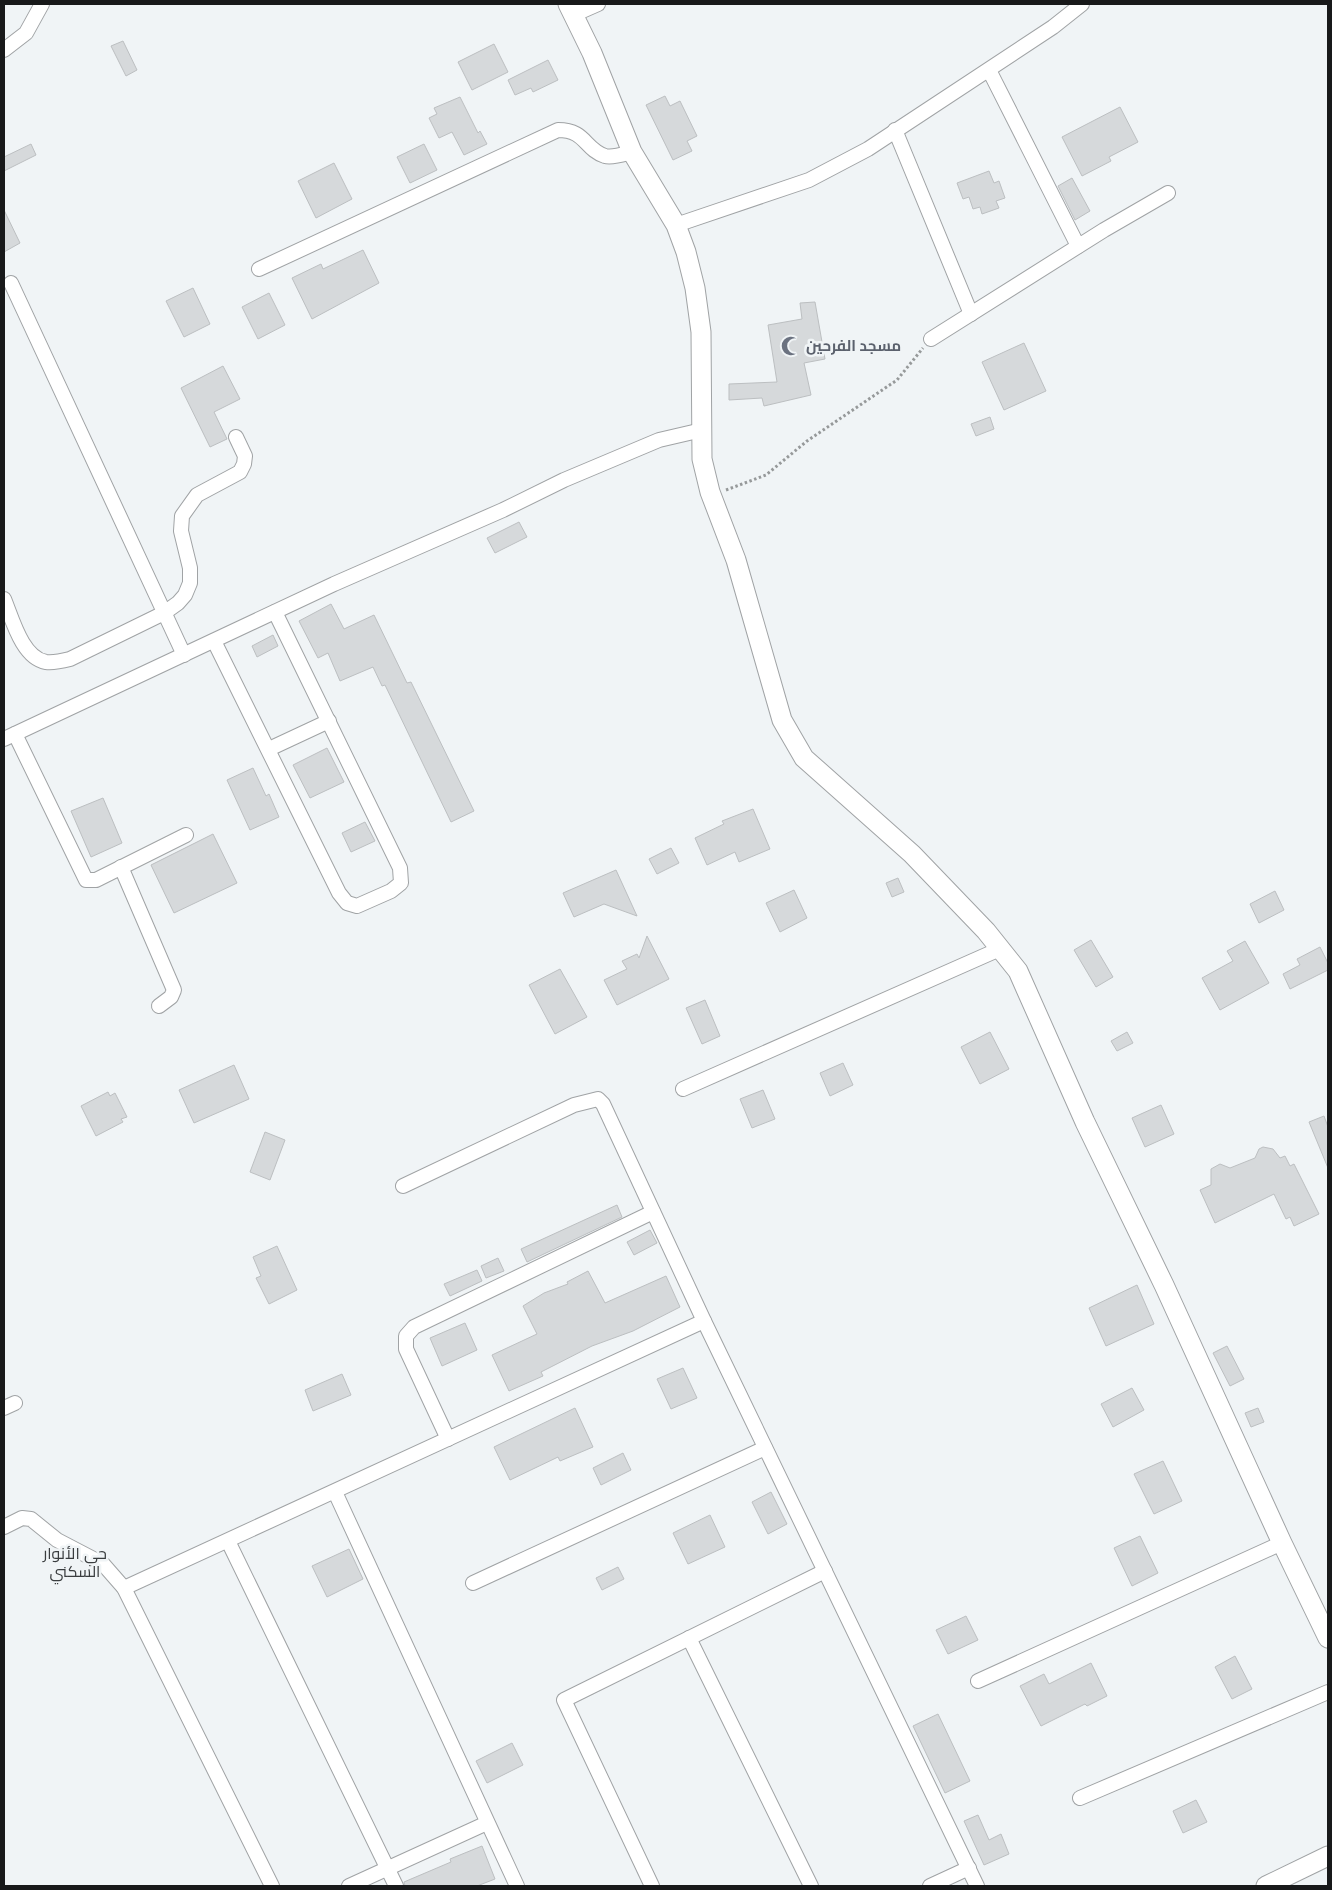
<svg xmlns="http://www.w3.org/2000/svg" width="1332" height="1890" viewBox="0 0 1332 1890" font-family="'Fira Sans',Cairo,sans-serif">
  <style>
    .building { fill: #d6d9db; stroke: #bcbfc1 }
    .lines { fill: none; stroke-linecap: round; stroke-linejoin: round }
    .street-casing { stroke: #a0a3a5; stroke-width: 16 }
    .secondary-casing { stroke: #a0a3a5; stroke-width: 21 }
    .path { stroke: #96999a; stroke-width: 3; stroke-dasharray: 2.5 2.5; stroke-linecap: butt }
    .street { stroke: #fff; stroke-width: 14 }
    .secondary { stroke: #fff; stroke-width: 19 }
    .labels { text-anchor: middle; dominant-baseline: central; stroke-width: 5; stroke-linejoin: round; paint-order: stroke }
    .worship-label { font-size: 15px; font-weight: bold; fill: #5b616d; stroke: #f0f4f6; text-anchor: start }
    .neighbourhood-label { font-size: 16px; fill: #3a3d3f; stroke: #f0f4f6 }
  </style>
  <rect width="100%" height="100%" fill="#f0f4f6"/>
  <g class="building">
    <polygon points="123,41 137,70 126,76 111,46"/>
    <polygon points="494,44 508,72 472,90 458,62"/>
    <polygon points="548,60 558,80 533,92 531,88 515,95 508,80"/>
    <polygon points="665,96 670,106 680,101 697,136 687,141 692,151 673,160 646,105"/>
    <polygon points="460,97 478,133 480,131 487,144 464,155 452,132 439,138 429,118 437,114 434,108"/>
    <polygon points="1120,107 1138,142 1109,157 1111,161 1082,176 1062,137"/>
    <polygon points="31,144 36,155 4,171 4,157"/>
    <polygon points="424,144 437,170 410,183 397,157"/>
    <polygon points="334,163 352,199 316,218 298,181"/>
    <polygon points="989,171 994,183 999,181 1005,198 996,201 999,208 982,214 980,207 973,209 969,197 963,199 957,183"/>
    <polygon points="1072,178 1090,211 1075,220 1058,186"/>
    <polygon points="4,210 20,243 4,252"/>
    <polygon points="363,250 379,283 312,319 292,278 321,264 323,269"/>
    <polygon points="193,288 210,324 184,337 166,301"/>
    <polygon points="269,293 285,325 258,339 242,307"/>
    <polygon points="815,302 825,359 804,363 811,395 764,406 762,398 729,400 729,384 777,382 768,325 802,319 800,303"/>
    <polygon points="1024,343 1046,391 1004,410 982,362"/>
    <polygon points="223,366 240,399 214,412 227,439 210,447 181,388"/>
    <polygon points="990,417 994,429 976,436 971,424"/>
    <polygon points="519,522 527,537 495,553 487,538"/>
    <polygon points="331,604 344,629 374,615 407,683 411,682 474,811 451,822 385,685 382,686 373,667 340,681 328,653 318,658 299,621"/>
    <polygon points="273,635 278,646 257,657 252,646"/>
    <polygon points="327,748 344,782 310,798 293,765"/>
    <polygon points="253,768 266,796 269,794 279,817 250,830 227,780"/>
    <polygon points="103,798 122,843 91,857 71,811"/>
    <polygon points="753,809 770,849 739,862 735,852 707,865 695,838 724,824 722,821"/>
    <polygon points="365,822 375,841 351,852 342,833"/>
    <polygon points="213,834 237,883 174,913 151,865"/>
    <polygon points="671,848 679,863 657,874 649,859"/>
    <polygon points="616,870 637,916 604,904 574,917 563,893"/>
    <polygon points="898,878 904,892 892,897 886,883"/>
    <polygon points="794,890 807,918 780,932 766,903"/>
    <polygon points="1275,891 1284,910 1259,923 1250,904"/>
    <polygon points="647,936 669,979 617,1005 604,980 627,969 622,961 637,954 639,958"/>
    <polygon points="1091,940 1113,977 1096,987 1074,950"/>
    <polygon points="1245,941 1269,983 1220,1010 1202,978 1233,961 1227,951"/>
    <polygon points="1320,947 1328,963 1328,970 1290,989 1283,974 1300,965 1297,959"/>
    <polygon points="560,969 587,1017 555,1034 529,985"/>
    <polygon points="705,1000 720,1036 702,1044 686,1008"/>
    <polygon points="990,1032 1009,1069 980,1084 961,1047"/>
    <polygon points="1127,1032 1133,1043 1117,1051 1111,1041"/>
    <polygon points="843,1063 853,1085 830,1096 820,1073"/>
    <polygon points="234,1065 249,1099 194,1123 179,1090"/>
    <polygon points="763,1090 775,1119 752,1128 740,1099"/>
    <polygon points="108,1092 110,1096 115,1093 127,1117 121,1119 123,1122 96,1136 81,1106"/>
    <polygon points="1161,1105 1174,1134 1145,1147 1132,1118"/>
    <polygon points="1324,1116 1328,1127 1328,1168 1309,1122"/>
    <polygon points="265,1132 285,1140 270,1180 250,1172"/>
    <polygon points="1263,1147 1273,1149 1280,1158 1285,1156 1290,1166 1294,1164 1319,1214 1294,1226 1290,1217 1286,1219 1274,1194 1215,1223 1200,1190 1211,1185 1211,1169 1220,1164 1230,1168 1255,1158 1259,1149"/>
    <polygon points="617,1205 622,1217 527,1262 521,1249"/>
    <polygon points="650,1230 657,1243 634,1255 627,1242"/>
    <polygon points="277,1246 297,1290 269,1304 256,1278 261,1276 253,1257"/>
    <polygon points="498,1258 504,1271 486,1278 481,1266"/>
    <polygon points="477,1270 482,1281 450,1296 444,1284"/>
    <polygon points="588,1271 605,1303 666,1276 680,1307 633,1331 592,1346 541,1372 543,1376 509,1391 492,1355 537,1334 523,1306 544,1293 568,1284 567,1282"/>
    <polygon points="1137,1285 1154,1324 1106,1346 1089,1308"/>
    <polygon points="465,1323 477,1350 442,1366 430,1338"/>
    <polygon points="1227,1346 1244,1379 1230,1386 1213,1353"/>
    <polygon points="683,1368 697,1398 671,1409 657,1379"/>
    <polygon points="342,1374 351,1395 313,1411 305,1390"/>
    <polygon points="1132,1388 1144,1410 1113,1427 1101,1404"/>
    <polygon points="575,1408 593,1447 560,1461 558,1457 510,1480 494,1447"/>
    <polygon points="1258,1408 1264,1422 1251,1427 1245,1413"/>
    <polygon points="623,1453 631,1470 601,1485 593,1468"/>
    <polygon points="1163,1461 1182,1501 1154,1514 1134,1474"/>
    <polygon points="771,1492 787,1524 768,1534 752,1502"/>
    <polygon points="710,1515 725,1547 688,1564 673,1533"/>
    <polygon points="1140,1536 1158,1573 1132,1586 1114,1548"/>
    <polygon points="349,1549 363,1579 327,1597 312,1566"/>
    <polygon points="618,1567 624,1579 602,1590 596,1578"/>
    <polygon points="966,1616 978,1640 948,1654 936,1630"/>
    <polygon points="1235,1656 1252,1689 1232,1699 1215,1667"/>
    <polygon points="1091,1663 1107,1696 1087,1706 1085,1704 1041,1726 1020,1686 1044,1674 1049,1684"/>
    <polygon points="938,1714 970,1781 945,1793 913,1726"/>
    <polygon points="512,1743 523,1765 487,1783 476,1761"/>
    <polygon points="1196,1800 1207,1822 1183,1833 1173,1811"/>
    <polygon points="978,1815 989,1840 1001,1834 1009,1854 984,1865 964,1821"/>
    <polygon points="482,1846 495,1879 477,1886 405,1886 404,1882 451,1862 450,1859"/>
  </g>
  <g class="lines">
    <defs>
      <g id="street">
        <polyline points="573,15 598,4"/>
        <polyline points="4,50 26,33 42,4"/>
        <polyline points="989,70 1078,246"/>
        <polyline points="895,130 971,314"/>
        <polyline points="676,225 809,180 868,149 1053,27 1082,4"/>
        <path d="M259,269L558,130C586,130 584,149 605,156C613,158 624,154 632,152"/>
        <polyline points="11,283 184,655"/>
        <polyline points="931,339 1104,230 1168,193"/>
        <path d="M4,599C12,618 22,658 46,662C54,663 62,661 70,659L164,613L178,603L185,595L190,583V568L181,531L182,516L197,495L240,472L244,464L245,456L236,437"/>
        <polyline points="214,641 339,893 347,903 357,906 391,891 401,883 400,868 275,612"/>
        <polyline points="15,734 86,880 96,880 186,835"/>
        <polyline points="4,739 334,584 503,510 564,480 659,440 702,430"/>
        <polyline points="269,749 329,721"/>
        <polyline points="121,867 174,990 171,997 159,1006"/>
        <polyline points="683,1089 1002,948"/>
        <polyline points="403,1186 574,1105 598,1099 603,1104 704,1321 977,1886"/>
        <polyline points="4,1408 15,1403"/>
        <polyline points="448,1439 406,1349 406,1336 414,1327 653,1212"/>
        <polyline points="335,1492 517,1886"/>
        <polyline points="4,1527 22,1518 31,1519 57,1540 103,1564 124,1588 272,1886"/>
        <polyline points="228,1541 396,1886"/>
        <polyline points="473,1583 765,1448"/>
        <polyline points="124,1588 704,1321"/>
        <polyline points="689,1638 811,1886"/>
        <polyline points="978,1681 1282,1543"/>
        <polyline points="1080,1798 1328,1692"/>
        <polyline points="349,1886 487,1823"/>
        <polyline points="652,1886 564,1700 825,1571"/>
        <polyline points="930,1886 969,1868"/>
      </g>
      <g id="secondary">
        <polyline points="568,4 592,53 632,152 676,225 686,252 695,288 701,332 702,459 710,492 736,560 782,720 804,758 912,854 986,931 1018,971 1085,1122 1164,1285 1282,1543 1328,1638"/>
        <polyline points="1266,1886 1328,1856"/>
      </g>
    </defs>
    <use href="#street" class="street-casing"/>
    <use href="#secondary" class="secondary-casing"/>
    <polyline class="path" points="726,490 766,475 807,441 897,380 923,348"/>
    <use href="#street" class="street"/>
    <use href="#secondary" class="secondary"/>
  </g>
  <defs>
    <symbol id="mosque-bare" viewBox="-9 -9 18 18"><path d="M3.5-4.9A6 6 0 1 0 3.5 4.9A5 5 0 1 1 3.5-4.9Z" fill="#6b7280" stroke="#f0f4f6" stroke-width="2.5" paint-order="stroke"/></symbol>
  </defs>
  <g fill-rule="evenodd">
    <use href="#mosque-bare" x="777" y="332" width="28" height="28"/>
  </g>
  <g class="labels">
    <g class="worship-label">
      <text x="806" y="346">مسجد الفرحين</text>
    </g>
    <g class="neighbourhood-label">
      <text x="75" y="1553">حي الأنوار<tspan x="75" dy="18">السكني</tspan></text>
    </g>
  </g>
  <rect width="1332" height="1890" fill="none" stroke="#18191a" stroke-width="10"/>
</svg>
